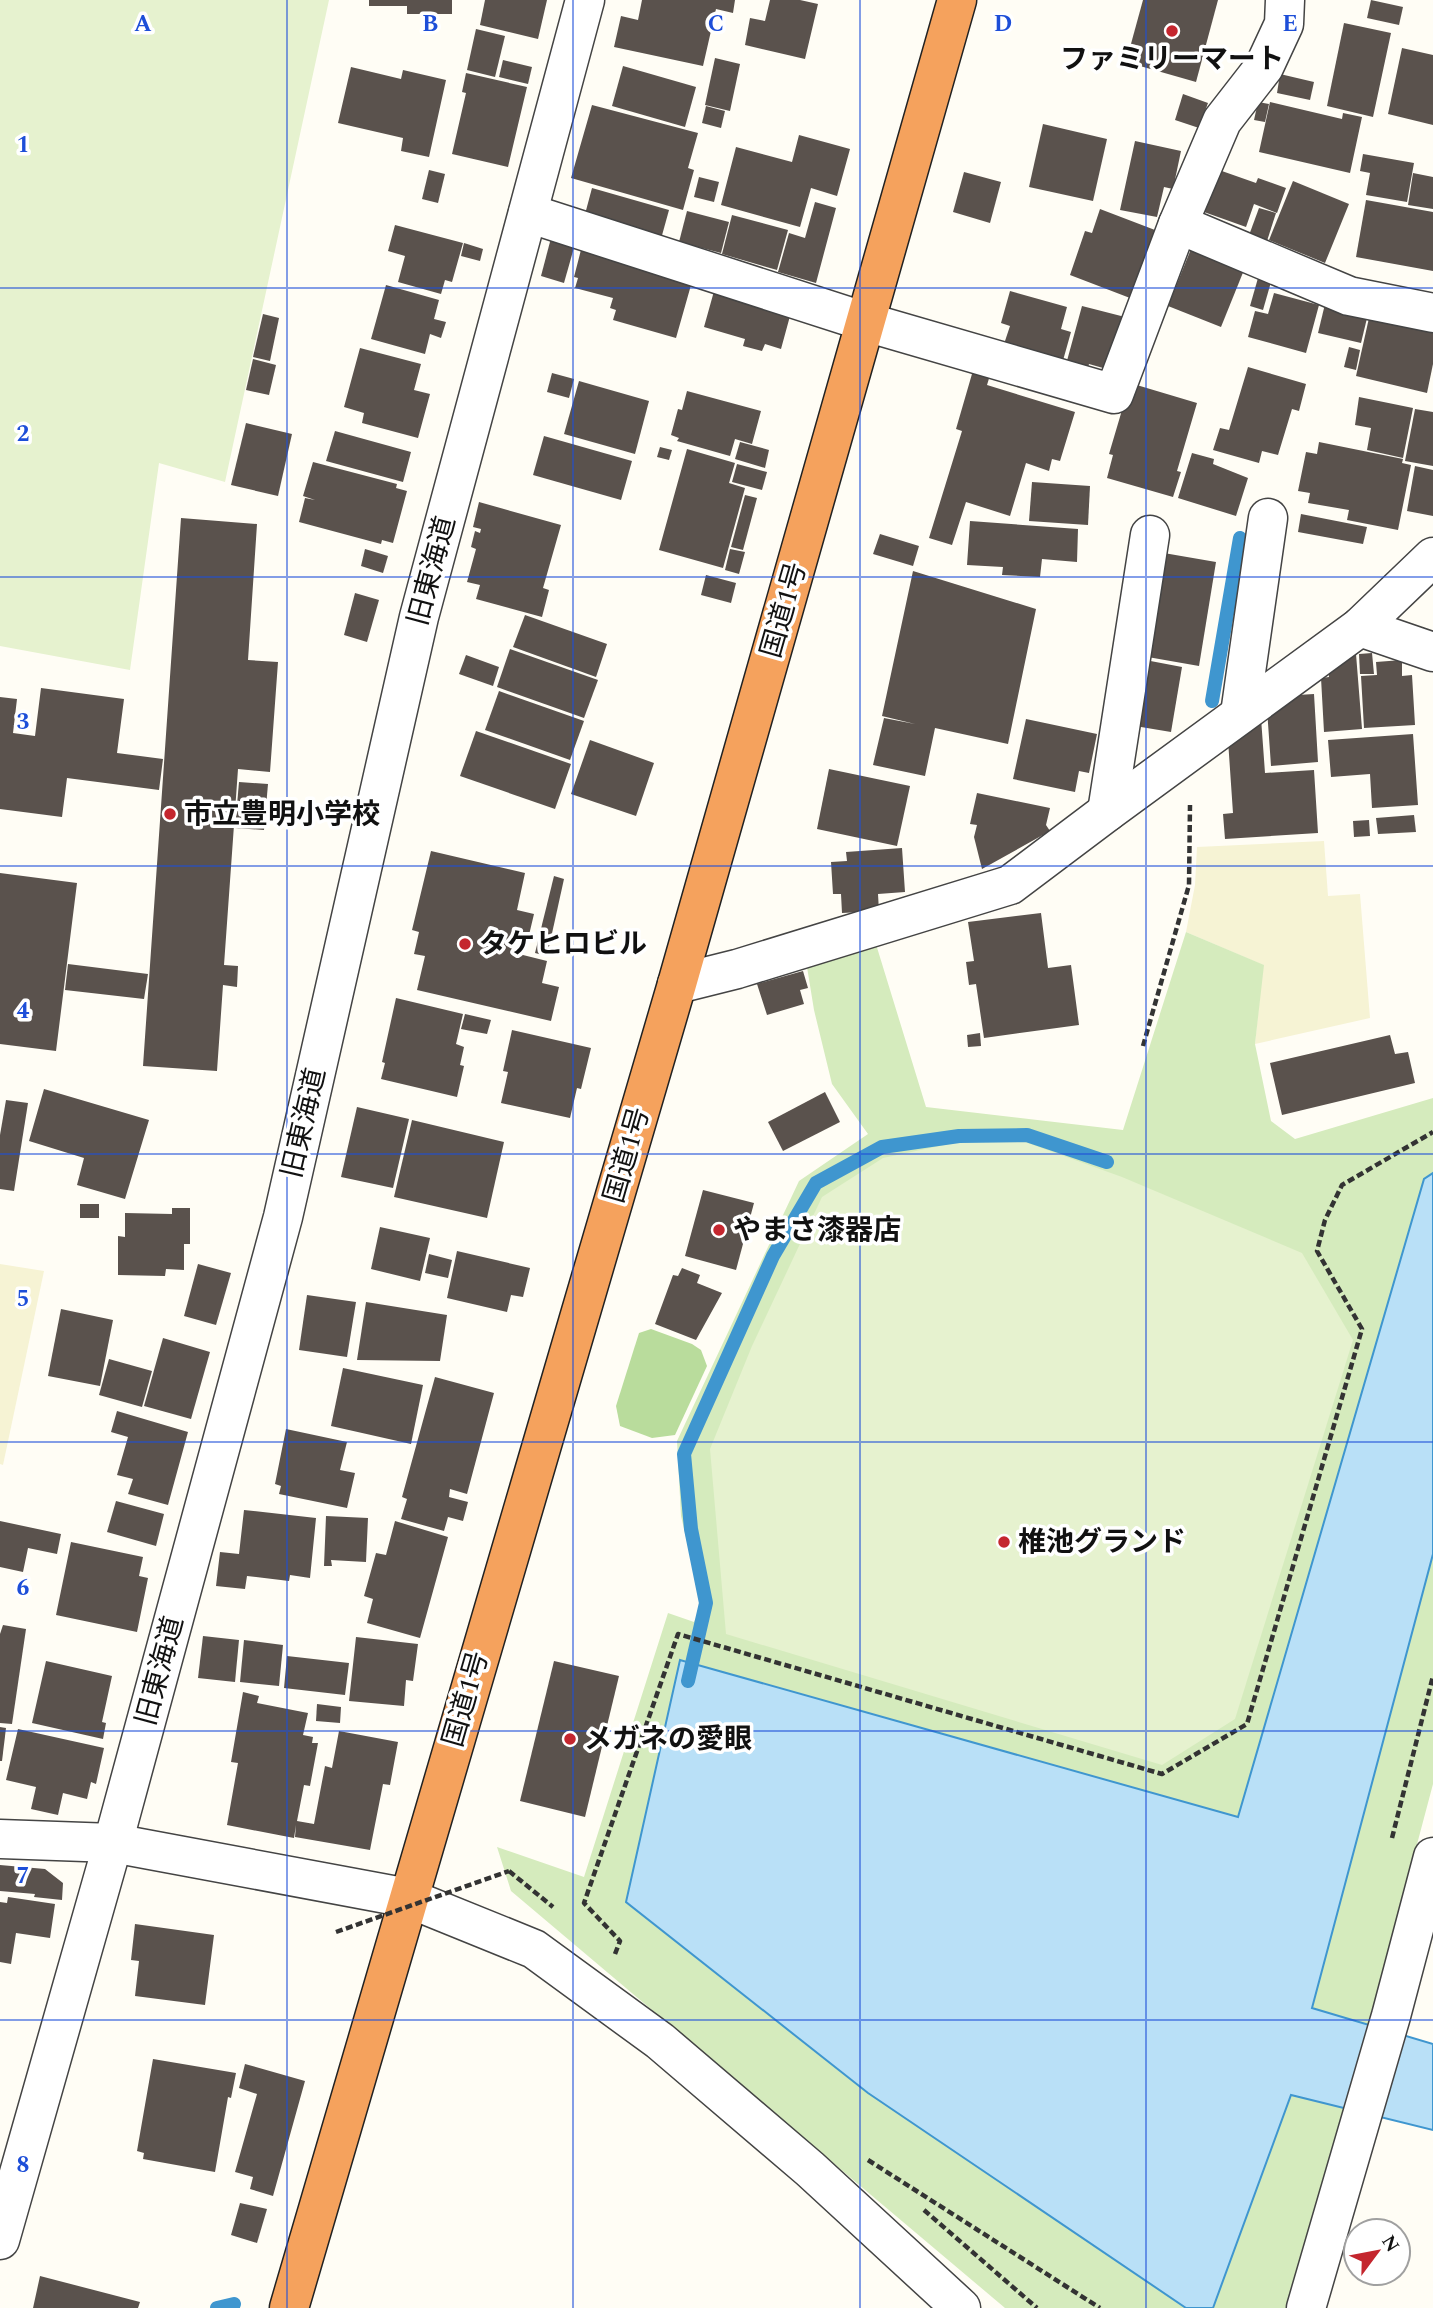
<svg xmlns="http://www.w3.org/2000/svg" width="1433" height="2308" viewBox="0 0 1433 2308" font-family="Spectral,'Noto Sans JP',serif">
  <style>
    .farmland { fill: #f6f3d4 }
    .green { fill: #d5ebbd }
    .forest { fill: #b9dc9c }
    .pitch { fill: #e6f2cf }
    .water { fill: #b9e0f7; stroke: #3f96cf; stroke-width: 2 }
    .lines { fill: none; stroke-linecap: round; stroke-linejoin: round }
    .stream { stroke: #3f96cf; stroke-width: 14 }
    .building { fill: #5a524d }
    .minor-casing { stroke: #444; stroke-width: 41 }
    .highway-casing { stroke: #222; stroke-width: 41 }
    .path { stroke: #333; stroke-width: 4.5; stroke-dasharray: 7 3.5; stroke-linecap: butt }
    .minor { stroke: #fff; stroke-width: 38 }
    .highway { stroke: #f5a25d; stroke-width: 38 }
    .path-bridge { stroke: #333; stroke-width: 4.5; stroke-dasharray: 7 3.5; stroke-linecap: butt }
    .grid { fill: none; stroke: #1d4ed8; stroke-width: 2; stroke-opacity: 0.55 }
    .poi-dot { fill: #c4262e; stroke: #fff; stroke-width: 2.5 }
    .labels { text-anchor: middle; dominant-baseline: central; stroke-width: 7; stroke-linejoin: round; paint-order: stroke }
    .poi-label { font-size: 28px; font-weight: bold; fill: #111; stroke: #fff; text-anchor: start }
    .street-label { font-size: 28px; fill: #111; stroke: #fff }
    .grid-label { font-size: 23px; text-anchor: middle; font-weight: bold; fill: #1d4ed8; stroke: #fff; stroke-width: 7; stroke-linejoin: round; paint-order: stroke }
  </style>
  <rect width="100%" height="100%" fill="#fffdf5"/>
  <g class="farmland">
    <polygon points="1324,841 1328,896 1360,894 1370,1018 1255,1044 1263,965 1186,932 1195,885 1197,847"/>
    <polygon points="0,1264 44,1271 3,1465 0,1464"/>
  </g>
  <polygon class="green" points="1186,932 1264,965 1255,1044 1271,1121 1295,1139 1433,1098 1433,1784 1294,2308 1005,2308 511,1891 497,1847 584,1877 668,1613 694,1622 702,1606 681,1516 677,1441 799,1181 868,1134 832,1084 814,1010 807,967 875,941 926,1107 1123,1130"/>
  <polygon class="forest" points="651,1329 692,1344 701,1350 707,1366 675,1435 652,1438 620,1426 616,1406 639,1333"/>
  <g class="pitch">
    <polygon points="0,0 329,0 225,482 159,463 130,670 0,646"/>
    <polygon points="963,1141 1025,1142 1122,1177 1302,1253 1353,1340 1235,1719 1162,1765 726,1634 710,1449 752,1346 822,1197 883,1158"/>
  </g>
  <polygon class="water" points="1433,1173 1433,1554 1312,2008 1433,2044 1433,2130 1291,2095 1213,2308 1186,2308 868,2093 626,1902 680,1660 1238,1817 1424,1179"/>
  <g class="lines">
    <g class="stream">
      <polyline points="1212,701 1240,538"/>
      <polyline points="688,1681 706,1603 691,1529 684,1454 773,1256 816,1183 882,1147 959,1136 1027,1135 1107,1162"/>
      <polyline points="217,2308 234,2304"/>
    </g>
  </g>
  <g class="building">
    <polygon points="369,0 452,0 452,14 407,14 407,6 369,6"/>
    <polygon points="485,0 547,0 538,39 480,25"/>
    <polygon points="642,0 735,0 733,13 716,9 703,66 614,47 621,16 638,20"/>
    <polygon points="770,0 800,0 818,4 805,59 745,45 750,18 765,21"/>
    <polygon points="1143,0 1218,0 1196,82 1126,62"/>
    <polygon points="1371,0 1403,7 1399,25 1367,18"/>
    <polygon points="1344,23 1391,33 1373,117 1327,106"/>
    <polygon points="476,29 505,36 495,77 467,70"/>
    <polygon points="1402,48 1433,55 1433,125 1388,114"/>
    <polygon points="715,58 740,64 730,111 705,105"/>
    <polygon points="503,60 532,67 528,84 499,77"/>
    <polygon points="623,66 696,87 685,127 612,106"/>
    <polygon points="351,67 401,79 403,70 446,80 429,157 401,151 403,138 338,123"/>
    <polygon points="466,73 527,87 508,167 452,154 466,93 462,92"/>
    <polygon points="1280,74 1314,82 1310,100 1277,93"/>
    <polygon points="1183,94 1208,103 1199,128 1175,120"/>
    <polygon points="1258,102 1269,104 1265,122 1254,120"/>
    <polygon points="1270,102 1342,119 1343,113 1362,117 1350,173 1259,152"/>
    <polygon points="592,105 698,133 688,168 694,170 683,210 571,178"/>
    <polygon points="706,106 725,111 721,128 702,123"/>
    <polygon points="1043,124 1107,139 1093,201 1029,187"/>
    <polygon points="799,135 850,149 837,196 811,188 800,227 721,205 736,147 792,162"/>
    <polygon points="1135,141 1181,151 1173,189 1164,187 1157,217 1120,210"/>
    <polygon points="1363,154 1414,163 1407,202 1366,195 1370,173 1360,171"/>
    <polygon points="429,170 445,174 438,203 422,199"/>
    <polygon points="1219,170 1256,183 1258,178 1286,188 1277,213 1254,204 1246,227 1204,212"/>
    <polygon points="964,172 1001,182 990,223 953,212"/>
    <polygon points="1413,173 1433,177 1433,209 1408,205"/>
    <polygon points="699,177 719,182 714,202 694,197"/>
    <polygon points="1293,181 1349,204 1325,263 1269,240"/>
    <polygon points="592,188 669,210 661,239 584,218"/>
    <polygon points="1366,200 1433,212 1433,271 1356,257"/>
    <polygon points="815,202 836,208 816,283 778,272 789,233 805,238"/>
    <polygon points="1259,208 1276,213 1266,244 1248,238"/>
    <polygon points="1100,209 1155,230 1130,298 1070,275 1085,231 1092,233"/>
    <polygon points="687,211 729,222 721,253 679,242"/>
    <polygon points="732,215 788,230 777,270 722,254"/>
    <polygon points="395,225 463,243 452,282 445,280 441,294 398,282 405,256 388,251"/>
    <polygon points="551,238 575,244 564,283 541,276"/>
    <polygon points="464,243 483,249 480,261 461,256"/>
    <polygon points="582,246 693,278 676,338 613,320 616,310 610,308 613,298 575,288 578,278 574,277"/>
    <polygon points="1191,249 1244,270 1221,327 1168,306"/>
    <polygon points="1258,278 1271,282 1263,310 1250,306"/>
    <polygon points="716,284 793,305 781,349 765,344 762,351 743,346 745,339 704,327"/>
    <polygon points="386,285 439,300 434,319 446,322 441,338 430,334 425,354 371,339"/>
    <polygon points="1010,291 1067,307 1061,329 1071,332 1062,364 1003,347 1010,326 1001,323"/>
    <polygon points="1274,293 1319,305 1306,353 1248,337 1255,311 1268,314"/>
    <polygon points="1325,304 1368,314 1361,343 1318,333"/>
    <polygon points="1082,306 1125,317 1110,370 1089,364 1086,374 1065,368"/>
    <polygon points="263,314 279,318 270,361 253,357"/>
    <polygon points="1369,318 1433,332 1433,364 1427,393 1356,376"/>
    <polygon points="1349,347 1360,350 1356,370 1344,367"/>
    <polygon points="360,348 421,364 414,390 430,394 418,438 362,423 364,413 344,407"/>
    <polygon points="253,359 276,365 269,395 246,390"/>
    <polygon points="974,367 991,372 987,385 1075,412 1060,461 1052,459 1049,471 1026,463 1010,516 966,502 952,545 929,538 962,431 956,429"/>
    <polygon points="1248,367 1306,384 1299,411 1292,409 1278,455 1262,451 1259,463 1213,450 1220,428 1229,430"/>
    <polygon points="552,373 574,379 569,398 547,392"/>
    <polygon points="579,381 649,401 635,454 564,434"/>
    <polygon points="1130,383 1197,403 1177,471 1181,472 1173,497 1107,478 1113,455 1109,454"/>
    <polygon points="687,391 761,411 752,444 735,439 730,456 677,441 679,438 671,435 678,409 682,410"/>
    <polygon points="1359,397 1413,408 1403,458 1367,450 1371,428 1355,425"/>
    <polygon points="1415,409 1433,412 1433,466 1405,461"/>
    <polygon points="246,423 292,434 278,496 231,485"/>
    <polygon points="335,431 411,452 403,482 326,461"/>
    <polygon points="544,436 632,461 621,500 533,475"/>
    <polygon points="740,442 769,450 765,468 735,459"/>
    <polygon points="1319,442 1403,459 1402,463 1411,465 1398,530 1347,520 1349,510 1308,503 1310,493 1298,491 1306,452 1317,454"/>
    <polygon points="660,447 672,450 669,460 657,457"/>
    <polygon points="687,449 735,463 729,483 745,488 723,568 659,550"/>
    <polygon points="1192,453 1214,459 1213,464 1248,478 1236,516 1178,498"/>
    <polygon points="313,462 397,484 396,488 407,491 393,543 382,540 381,544 299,522 305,498 315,500 303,496"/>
    <polygon points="737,464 767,472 762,490 732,482"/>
    <polygon points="1415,466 1433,470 1433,516 1407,511"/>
    <polygon points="1032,482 1090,486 1088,525 1029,521"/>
    <polygon points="745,495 757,498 743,550 731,547"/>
    <polygon points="479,502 561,525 543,588 549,590 542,617 476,599 480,585 467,582 476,549 471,547 475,531 480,533 481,529 473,527"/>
    <polygon points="1301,514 1367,527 1363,544 1298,532"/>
    <polygon points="181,518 257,524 248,660 278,662 270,772 238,769 224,965 238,966 237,987 223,985 217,1071 143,1066"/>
    <polygon points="970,521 1078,529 1077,562 1042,559 1040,577 1002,575 1003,567 967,565"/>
    <polygon points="880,534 919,546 913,566 873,554"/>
    <polygon points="365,549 388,556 383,573 361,566"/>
    <polygon points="730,549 745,552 739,574 725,570"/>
    <polygon points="1158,552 1216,562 1199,666 1142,656"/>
    <polygon points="913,571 1036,609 1008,744 935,728 925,776 873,765 884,718 915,724 882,716"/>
    <polygon points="706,575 736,583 731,603 701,595"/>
    <polygon points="355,593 379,600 367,642 344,635"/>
    <polygon points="525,615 607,644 596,677 513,647"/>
    <polygon points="510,649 598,680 584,718 497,687"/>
    <polygon points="1372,653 1374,674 1360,674 1359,654"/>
    <polygon points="1356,654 1362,729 1324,732 1321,678 1329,677 1328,663 1346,661 1345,655"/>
    <polygon points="466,655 499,667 493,686 459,674"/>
    <polygon points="1140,659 1182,667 1171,732 1129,725"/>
    <polygon points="1402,660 1402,676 1412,675 1415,725 1364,728 1361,676 1377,675 1376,662"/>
    <polygon points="41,688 124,699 117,753 163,759 159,790 67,778 62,817 0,809 0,697 17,699 13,733 35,736"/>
    <polygon points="499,691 584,721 570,760 485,730"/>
    <polygon points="1314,694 1318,762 1271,766 1267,709 1282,708 1281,696"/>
    <polygon points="1261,718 1265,773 1314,770 1318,833 1225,839 1223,814 1233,813 1228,740"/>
    <polygon points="1026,719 1097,734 1089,773 1079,771 1075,792 1013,779"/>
    <polygon points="476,731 571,764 555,809 460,776"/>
    <polygon points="1413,734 1418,805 1372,808 1370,774 1331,777 1328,740"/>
    <polygon points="590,740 654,763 636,816 571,794"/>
    <polygon points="829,769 910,786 897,846 817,829"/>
    <polygon points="239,782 268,784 264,830 235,828"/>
    <polygon points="977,793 1050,808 1046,825 1050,831 982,869 974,837 977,825 970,824"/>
    <polygon points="1414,815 1416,832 1378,834 1376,818"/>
    <polygon points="1369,820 1370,836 1354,837 1353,821"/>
    <polygon points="902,848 905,892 878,894 879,911 842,913 841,894 833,894 831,862 847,861 846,852"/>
    <polygon points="431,851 525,873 517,910 534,914 529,935 516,931 511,952 547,961 542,983 559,987 551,1021 417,990 425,956 414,954 419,932 412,930"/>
    <polygon points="0,873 77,883 56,1051 0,1044"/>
    <polygon points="554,876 564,879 547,956 535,953"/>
    <polygon points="1041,913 1048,968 1071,965 1079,1025 984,1038 976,984 969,985 966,962 974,961 968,922"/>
    <polygon points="68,964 148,974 144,999 65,990"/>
    <polygon points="803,971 808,988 800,990 804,1004 767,1015 757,984"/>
    <polygon points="396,998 463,1014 456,1044 464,1047 460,1065 464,1066 457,1097 381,1079 385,1063 382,1062"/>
    <polygon points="465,1014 491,1020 487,1034 461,1029"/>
    <polygon points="512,1030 591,1048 581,1089 577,1088 570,1118 501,1103 508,1072 503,1071"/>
    <polygon points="980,1033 981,1046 968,1047 967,1035"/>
    <polygon points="1390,1035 1395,1054 1408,1052 1415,1083 1282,1115 1270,1063"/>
    <polygon points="44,1089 149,1120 125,1199 77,1185 84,1158 29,1141"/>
    <polygon points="825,1092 840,1122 783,1151 768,1122"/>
    <polygon points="6,1100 28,1103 14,1191 0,1189 0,1135"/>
    <polygon points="357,1107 409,1119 393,1188 341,1177"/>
    <polygon points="412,1120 504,1142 487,1218 394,1197"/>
    <polygon points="703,1190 754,1203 736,1270 685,1256"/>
    <rect x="80" y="1204" width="19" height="14"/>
    <polygon points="172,1208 190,1208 190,1244 184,1244 184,1270 166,1269 165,1276 118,1275 118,1236 125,1237 125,1213 172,1214"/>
    <polygon points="380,1227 430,1238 420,1281 371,1269"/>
    <polygon points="457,1251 530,1268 523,1297 511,1295 507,1312 447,1298"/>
    <polygon points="429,1254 452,1260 448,1278 425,1273"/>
    <polygon points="198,1264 231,1273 216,1325 184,1316"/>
    <polygon points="682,1268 700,1275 697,1283 722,1293 696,1340 655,1324 673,1275 678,1276"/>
    <polygon points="307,1295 356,1302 347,1357 299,1350"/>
    <polygon points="366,1302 447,1315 440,1361 357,1360"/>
    <polygon points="61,1309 113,1320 100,1386 48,1376"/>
    <polygon points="163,1338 210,1352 191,1419 144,1406"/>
    <polygon points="109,1359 152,1371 142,1407 99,1395"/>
    <polygon points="343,1368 423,1385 411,1444 331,1426"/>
    <polygon points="435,1377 494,1393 467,1494 450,1489 449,1497 468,1502 463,1521 448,1517 444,1531 401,1519 407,1499 402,1497"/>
    <polygon points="117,1411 188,1432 168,1505 128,1494 133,1479 117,1475 128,1437 111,1432"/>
    <polygon points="286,1429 347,1442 340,1470 355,1473 347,1508 279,1494 281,1486 275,1484"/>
    <polygon points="116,1501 164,1514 156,1546 107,1532"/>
    <polygon points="244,1510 316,1518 310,1578 290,1575 289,1581 247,1576 245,1589 216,1586 220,1552 239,1554"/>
    <polygon points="326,1516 368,1518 366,1562 331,1560 332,1566 324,1566"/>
    <polygon points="0,1521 61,1534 57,1554 28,1548 23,1572 0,1567"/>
    <polygon points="395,1521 448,1537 420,1638 367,1623 373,1599 364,1596 376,1553 386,1555"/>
    <polygon points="71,1542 143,1557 139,1576 148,1578 137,1632 56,1615"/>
    <polygon points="3,1625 26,1629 12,1724 0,1723 0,1634"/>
    <polygon points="203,1636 239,1640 235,1682 198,1678"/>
    <polygon points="356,1637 418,1644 413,1681 406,1680 404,1706 349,1701"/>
    <polygon points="244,1640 283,1645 279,1686 240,1682"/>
    <polygon points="287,1656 349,1663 345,1695 284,1688"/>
    <polygon points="46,1661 112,1676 102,1722 106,1723 103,1739 32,1723"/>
    <polygon points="554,1661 619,1676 585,1817 520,1801"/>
    <polygon points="243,1692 259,1696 257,1703 308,1713 303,1735 313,1737 312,1743 318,1743 310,1786 304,1785 297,1821 314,1824 325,1766 332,1768 339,1731 398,1742 390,1785 383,1784 370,1850 295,1837 296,1825 294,1838 227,1825 238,1763 231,1762"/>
    <polygon points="317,1704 341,1707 340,1723 316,1721"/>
    <polygon points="0,1727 6,1728 2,1761 0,1761"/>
    <polygon points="18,1729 104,1748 96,1784 91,1782 87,1799 63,1793 58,1815 31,1809 36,1787 6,1780"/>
    <polygon points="0,1865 45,1869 63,1883 62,1900 34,1897 35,1894 0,1891"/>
    <polygon points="8,1897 55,1904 50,1938 16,1933 11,1964 0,1962 0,1902 7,1903"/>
    <polygon points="135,1924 214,1935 205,2005 135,1996 139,1961 131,1960"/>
    <polygon points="153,2059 236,2073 231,2098 228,2097 215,2172 143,2159 144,2153 137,2151"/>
    <polygon points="245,2064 305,2081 273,2196 250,2189 253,2177 235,2172 257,2094 239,2088"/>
    <polygon points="240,2203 267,2209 257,2243 231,2235"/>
    <polygon points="40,2276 140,2302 138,2308 33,2308"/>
  </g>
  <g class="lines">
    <defs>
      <g id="minor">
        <polyline points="528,213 866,322 1114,394 1178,224 1222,121 1264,67 1284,24 1285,0"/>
        <polyline points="1178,224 1349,296 1433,313"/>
        <polyline points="1360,627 1433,652"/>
        <polyline points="1240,714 1268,518"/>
        <polyline points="1107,812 1150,535"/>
        <polyline points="677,984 737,969 1010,885 1107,812 1360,627 1433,557"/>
        <polyline points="0,1839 113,1843 408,1898 534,1949 660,2041 810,2169 961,2308"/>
        <polyline points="0,2240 113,1843 283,1217 419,617 585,0"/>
        <polyline points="1306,2308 1391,2016 1433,1857"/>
      </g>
      <polyline id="highway" points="289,2308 677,984 957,0"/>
    </defs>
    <use href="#minor" class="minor-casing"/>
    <use href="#highway" class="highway-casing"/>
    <g class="path">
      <polyline points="1143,1046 1189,885 1190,805"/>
      <polyline points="1392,1838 1433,1676"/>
      <polyline points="509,1871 553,1907"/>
      <polyline points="615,1954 620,1941 584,1903 678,1634 1162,1774 1247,1724 1362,1329 1317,1251 1325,1220 1342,1185 1433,1132"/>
      <polyline points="868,2160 1100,2308"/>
      <polyline points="924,2210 1037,2308"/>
    </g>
    <use href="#minor" class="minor"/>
    <use href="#highway" class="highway"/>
    <polyline class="path-bridge" points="336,1932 509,1871"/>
  </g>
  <path class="grid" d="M287,0V2308M573,0V2308M860,0V2308M1146,0V2308M0,288H1433M0,577H1433M0,866H1433M0,1154H1433M0,1442H1433M0,1731H1433M0,2020H1433"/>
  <g class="poi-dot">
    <circle cx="1172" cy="31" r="7"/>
    <circle cx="170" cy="814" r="7"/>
    <circle cx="465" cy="944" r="7"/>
    <circle cx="719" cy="1230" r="7"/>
    <circle cx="1004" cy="1542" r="7"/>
    <circle cx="570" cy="1739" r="7"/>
  </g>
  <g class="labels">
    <g class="poi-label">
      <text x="1172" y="59" text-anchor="middle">ファミリーマート</text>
      <text x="184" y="814">市立豊明小学校</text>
      <text x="479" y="944">タケヒロビル</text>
      <text x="733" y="1230">やまさ漆器店</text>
      <text x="1018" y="1542">椎池グランド</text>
      <text x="584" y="1739">メガネの愛眼</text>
    </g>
    <g class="street-label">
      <text transform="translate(432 571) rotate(-75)">旧東海道</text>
      <text transform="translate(784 610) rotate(-74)">国道1号</text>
      <text transform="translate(304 1123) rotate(-77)">旧東海道</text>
      <text transform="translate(627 1155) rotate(-74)">国道1号</text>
      <text transform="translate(160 1671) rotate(-75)">旧東海道</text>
      <text transform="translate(466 1699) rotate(-74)">国道1号</text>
    </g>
  </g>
  <g class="grid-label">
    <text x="143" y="31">A</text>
    <text x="430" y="31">B</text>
    <text x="716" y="31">C</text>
    <text x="1003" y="31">D</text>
    <text x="1290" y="31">E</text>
    <text x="23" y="152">1</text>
    <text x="23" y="441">2</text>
    <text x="23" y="729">3</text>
    <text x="23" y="1018">4</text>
    <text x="23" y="1306">5</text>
    <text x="23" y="1595">6</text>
    <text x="23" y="1883">7</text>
    <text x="23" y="2172">8</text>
  </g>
  <g transform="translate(1377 2252) rotate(58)"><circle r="33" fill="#ffffff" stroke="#a0a0a0" stroke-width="2"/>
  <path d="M0-5L12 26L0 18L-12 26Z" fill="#c4262e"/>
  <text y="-10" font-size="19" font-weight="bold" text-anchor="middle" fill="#111111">N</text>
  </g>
</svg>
